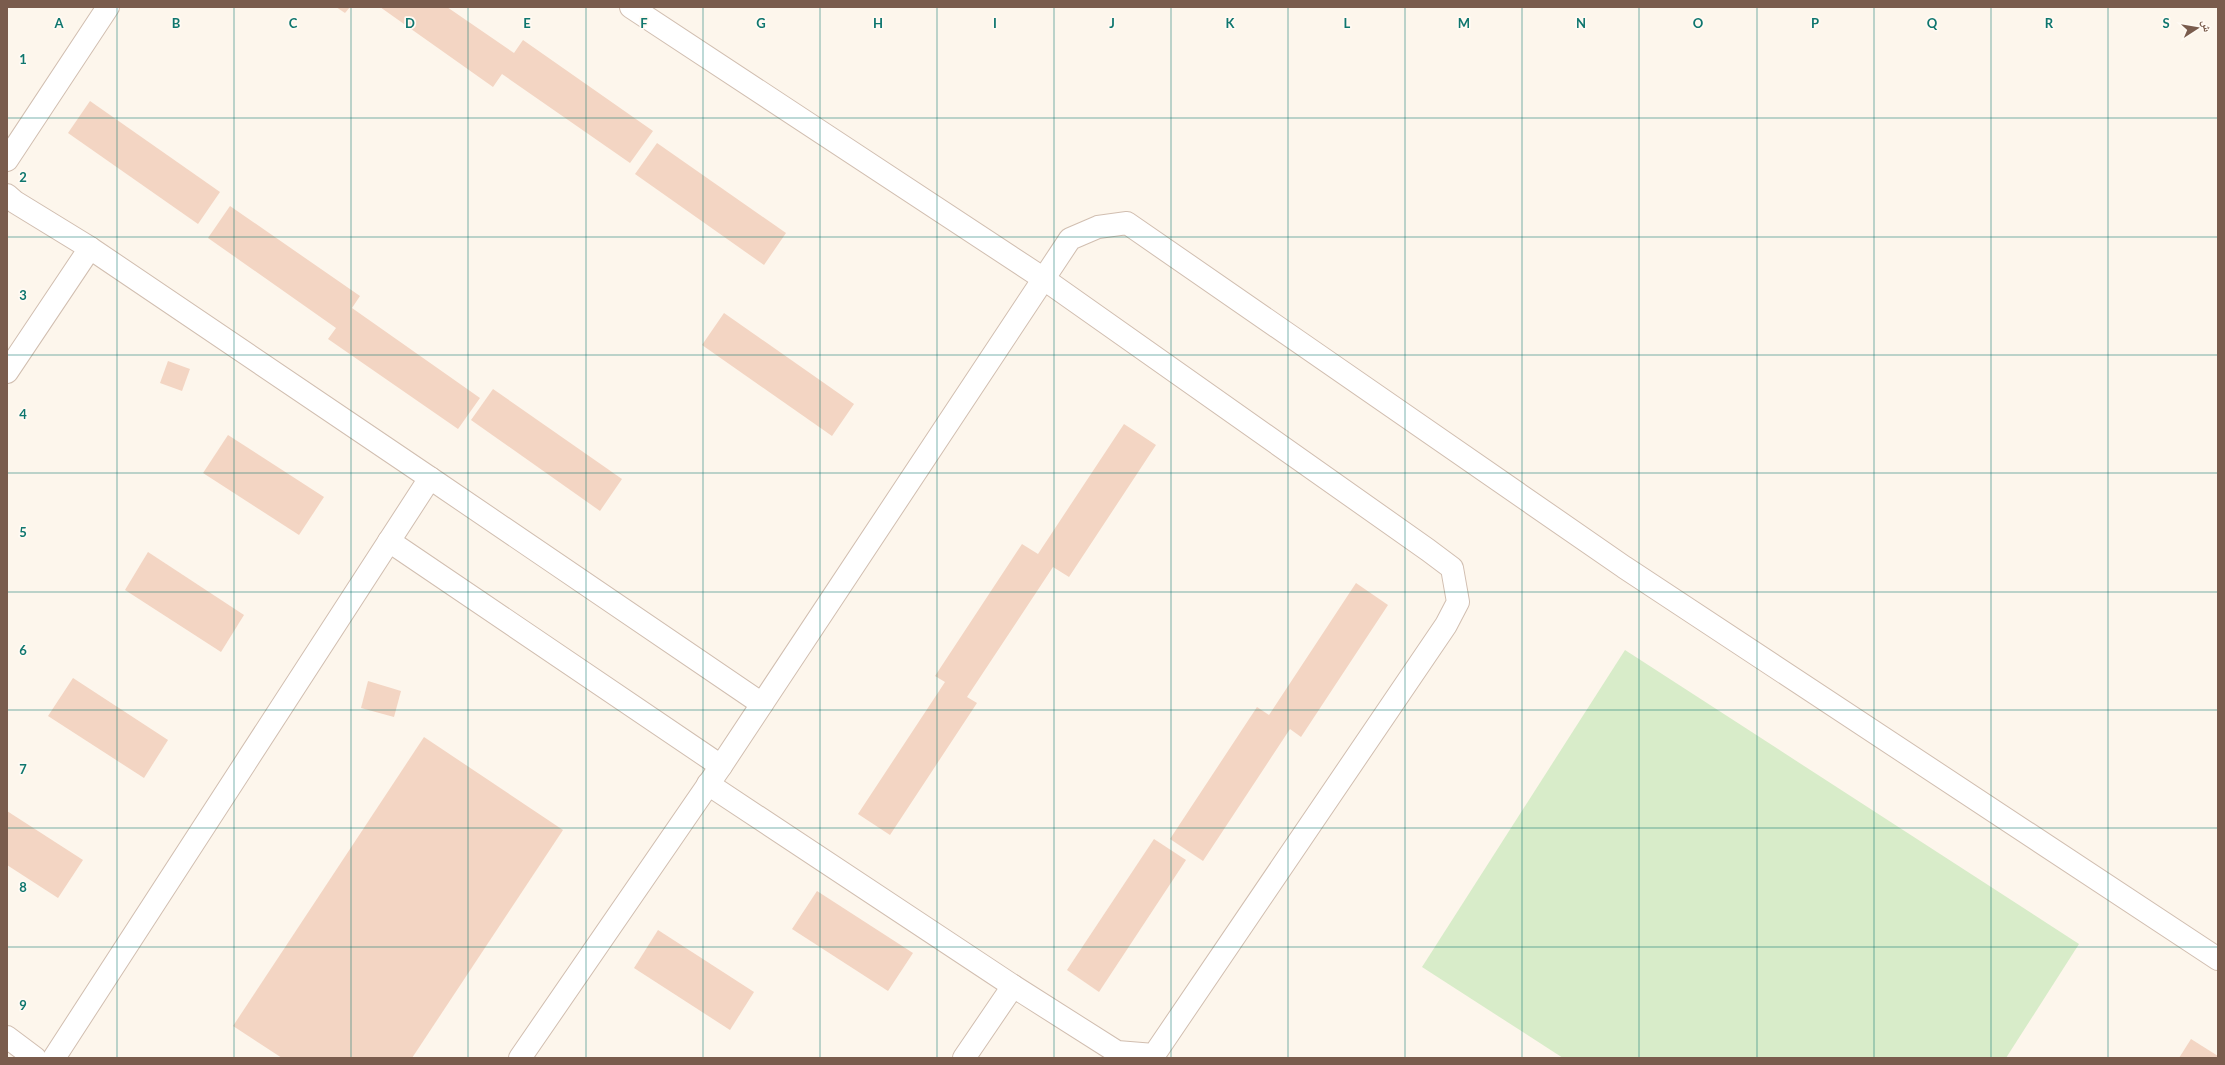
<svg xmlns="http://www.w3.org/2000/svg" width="2225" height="1065" viewBox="0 0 2225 1065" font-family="Lato,'Noto Naskh Arabic',sans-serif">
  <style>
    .green { fill: #d8ecc9 }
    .building { fill: #f3d5c3 }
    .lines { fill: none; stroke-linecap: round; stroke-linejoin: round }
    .minor-casing { stroke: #d1beb0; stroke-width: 24 }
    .minor { stroke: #fff; stroke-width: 22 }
    .grid { fill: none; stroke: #0f766e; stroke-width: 1; stroke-opacity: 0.55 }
    .grid-label { font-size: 13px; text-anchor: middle; font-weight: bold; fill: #0f766e; stroke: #fffaf3; stroke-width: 3.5; stroke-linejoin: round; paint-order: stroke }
  </style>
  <rect width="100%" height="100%" fill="#fdf6ec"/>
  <polygon class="green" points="1625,650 2079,944 2006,1058 1563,1058 1422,967"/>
  <g class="building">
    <polygon points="336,7 350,7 345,13"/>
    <polygon points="380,7 447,7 514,53 523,40 653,131 630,163 502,74 493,87"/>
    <polygon points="90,101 220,192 198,224 68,133"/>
    <polygon points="657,143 786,233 764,265 635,174"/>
    <polygon points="230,206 360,296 352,308 480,398 458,429 328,339 336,328 208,238"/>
    <polygon points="724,313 854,404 832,436 702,345"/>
    <polygon points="168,361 190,369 182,391 160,383"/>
    <polygon points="493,389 622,479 600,511 471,420"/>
    <polygon points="1124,424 1156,445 1069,577 1053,567 967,697 977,703 890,835 858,814 945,682 935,676 1022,544 1038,554"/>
    <polygon points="228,435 324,497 299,535 203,473"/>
    <polygon points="148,552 244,615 221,652 125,590"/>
    <polygon points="1356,583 1388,605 1301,737 1290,729 1203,861 1170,839 1257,707 1269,715"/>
    <polygon points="73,678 168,740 144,778 48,716"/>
    <polygon points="368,681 401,691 394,717 361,708"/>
    <polygon points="424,737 563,830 412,1058 282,1058 233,1026"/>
    <polygon points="7,811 83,860 58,898 7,865"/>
    <polygon points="1154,839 1186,860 1099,992 1067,970"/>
    <polygon points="817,891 913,953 888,991 792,929"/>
    <polygon points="658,930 754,992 730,1030 634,968"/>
    <polygon points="2191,1039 2218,1056 2218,1058 2179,1058"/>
  </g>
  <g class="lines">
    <defs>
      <g id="minor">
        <polyline points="631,7 1044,279 1428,550 1452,568 1458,602 1446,625 1154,1055 1117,1052 1013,986 708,784"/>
        <polyline points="7,160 108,7"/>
        <polyline points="7,195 15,202 90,248 430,478"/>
        <polyline points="7,372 90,248"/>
        <polyline points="389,541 721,766"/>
        <polyline points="7,1037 35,1058"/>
        <polyline points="54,1058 430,478 762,704"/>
        <polyline points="520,1058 721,766 1070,239 1098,227 1127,223 1624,567 2218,959"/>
        <polyline points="964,1058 1013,986"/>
      </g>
    </defs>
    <use href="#minor" class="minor-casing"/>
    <use href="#minor" class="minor"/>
  </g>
  <path class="grid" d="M117,7V1058M234,7V1058M351,7V1058M468,7V1058M586,7V1058M703,7V1058M820,7V1058M937,7V1058M1054,7V1058M1171,7V1058M1288,7V1058M1405,7V1058M1522,7V1058M1639,7V1058M1757,7V1058M1874,7V1058M1991,7V1058M2108,7V1058M7,118H2218M7,237H2218M7,355H2218M7,473H2218M7,592H2218M7,710H2218M7,828H2218M7,947H2218"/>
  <g class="grid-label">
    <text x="59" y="28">A</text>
    <text x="176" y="28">B</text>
    <text x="293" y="28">C</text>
    <text x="410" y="28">D</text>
    <text x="527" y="28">E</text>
    <text x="644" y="28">F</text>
    <text x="761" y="28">G</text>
    <text x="878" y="28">H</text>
    <text x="995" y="28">I</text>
    <text x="1112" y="28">J</text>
    <text x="1230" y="28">K</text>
    <text x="1347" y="28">L</text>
    <text x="1464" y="28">M</text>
    <text x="1581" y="28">N</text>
    <text x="1698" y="28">O</text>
    <text x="1815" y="28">P</text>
    <text x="1932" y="28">Q</text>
    <text x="2049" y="28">R</text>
    <text x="2166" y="28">S</text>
    <text x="23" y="64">1</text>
    <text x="23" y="182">2</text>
    <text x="23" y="300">3</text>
    <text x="23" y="419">4</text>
    <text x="23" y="537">5</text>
    <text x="23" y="655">6</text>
    <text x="23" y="774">7</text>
    <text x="23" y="892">8</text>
    <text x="23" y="1010">9</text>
  </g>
  <rect width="2225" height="1065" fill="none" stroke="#7a5c4d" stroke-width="16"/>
  <g transform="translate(2197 28) rotate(78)" stroke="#fffaf3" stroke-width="3" paint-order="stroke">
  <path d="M0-3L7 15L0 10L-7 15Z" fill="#7a5c4d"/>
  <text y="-6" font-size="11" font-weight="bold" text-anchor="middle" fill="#7a5c4d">ش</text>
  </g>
</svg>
